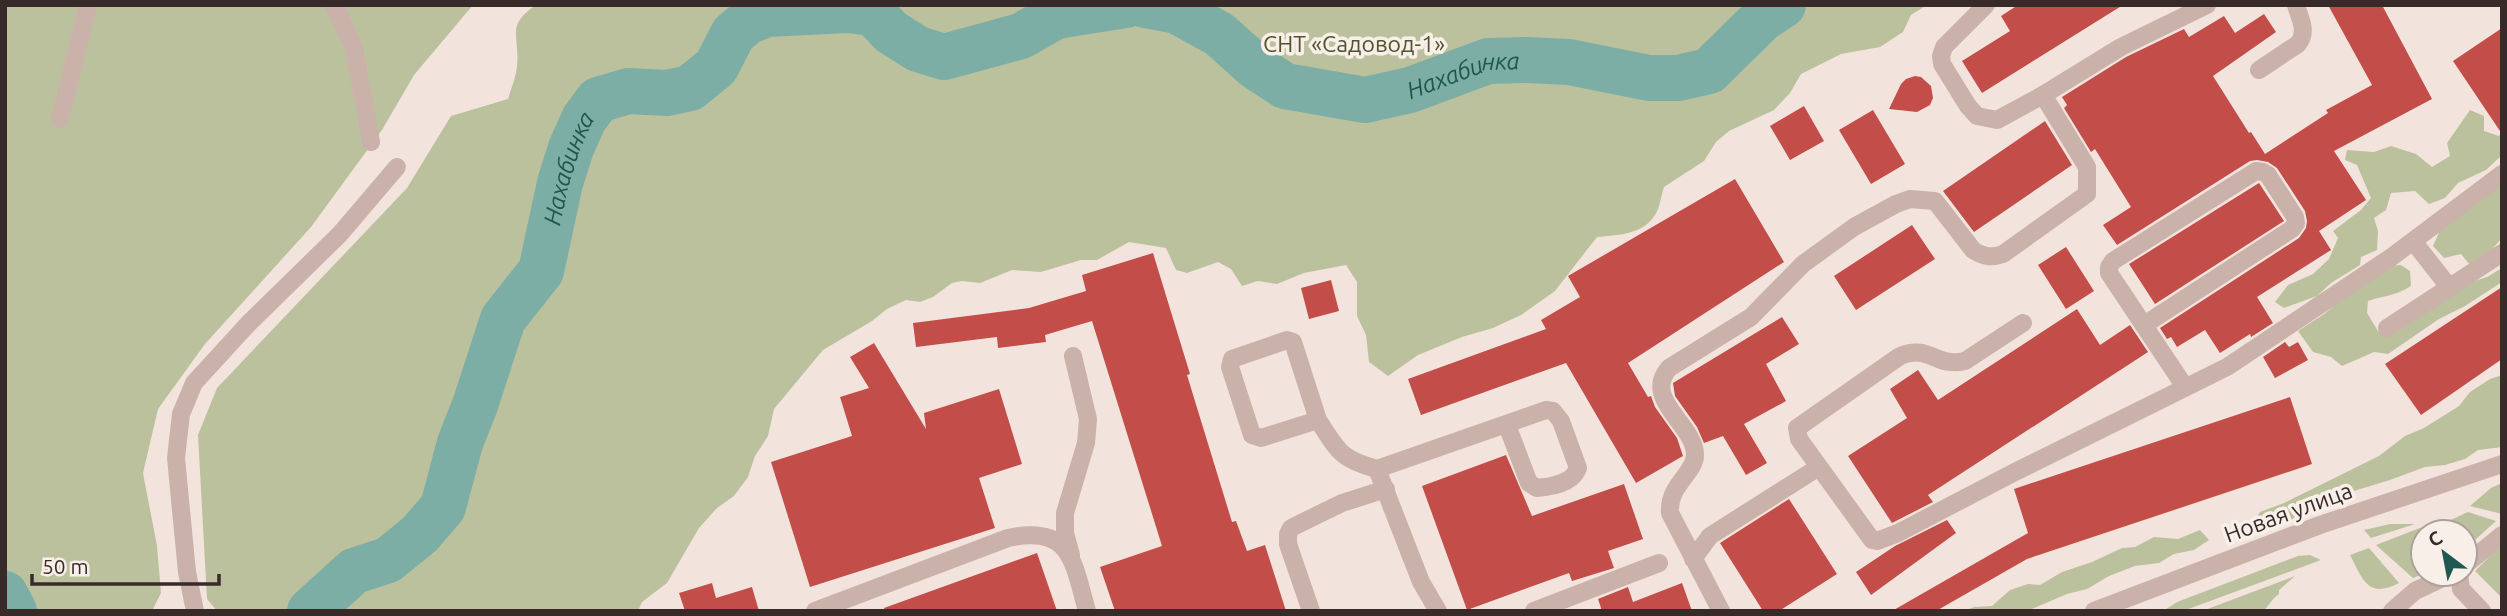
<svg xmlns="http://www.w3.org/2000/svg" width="2507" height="616" viewBox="0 0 2507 616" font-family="Ubuntu,sans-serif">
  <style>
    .green { fill: #bcc19d }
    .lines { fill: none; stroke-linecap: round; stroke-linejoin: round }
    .river { stroke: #7caea6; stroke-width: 46 }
    .building { fill: #c34d49 }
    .minor { stroke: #cab1a9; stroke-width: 18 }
    .labels { text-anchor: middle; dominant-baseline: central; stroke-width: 7; stroke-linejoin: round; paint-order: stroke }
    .park-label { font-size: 23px; fill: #4f552d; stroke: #f9efe9 }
    .street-label { font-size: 23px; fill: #372a29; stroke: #f9efe9 }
    .water-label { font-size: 24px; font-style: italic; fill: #1f584f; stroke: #f9efe9 }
  </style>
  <rect width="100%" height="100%" fill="#f2e4dd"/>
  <g class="green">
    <polygon points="5,5 473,5 414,75 382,130 311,227 205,344 158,409 143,473 157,546 161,593 152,611 15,611 5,602"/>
    <path d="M536,5H1927L1911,15L1903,32L1880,47L1841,54L1801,74L1790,93L1774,110L1729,131L1716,142L1704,161L1664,187C1661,195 1660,208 1655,215C1643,235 1617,235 1597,237L1555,291L1521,315L1493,328L1462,337L1418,355L1388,376L1369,362L1366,335L1357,316V282L1346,265L1304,273L1277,284L1258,281L1242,286L1231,269L1218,262L1187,273L1176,270L1166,248L1129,242L1097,260H1081L1041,272L1012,270L980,283L962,281L952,283L933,297L920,302L906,300L887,309L872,321L823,350L774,409L768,436L755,456L748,477L734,496L717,508L699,528L667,583L642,602L638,611H217L207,599L198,435L217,388L407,188L451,116L508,99C511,89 516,77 517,66C520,35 505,26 536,5Z"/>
    <polygon points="2470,110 2484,116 2484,131 2499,136 2502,134 2502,155 2486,170 2458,183 2445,198 2429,204 2415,191 2391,193 2386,210 2374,218 2378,231 2377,250 2361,257 2360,265 2331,283 2317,296 2284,308 2275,302 2288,285 2313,274 2329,259 2338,238 2333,231 2361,210 2371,198 2357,165 2345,160 2347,150 2374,152 2391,146 2416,154 2432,167 2450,156 2447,143"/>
    <polygon points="2502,183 2502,238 2485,257 2469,264 2461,254 2444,258 2433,246 2441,228"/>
    <path d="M2401,265L2410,271L2411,286C2395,296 2386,295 2368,301L2367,313L2378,331L2397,332L2465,284L2487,277L2502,268V282L2465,306L2439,319L2388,354L2374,352L2342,366L2331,357L2313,352L2298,331L2324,314L2385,266Z"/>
    <polygon points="2502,375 2502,447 2478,450 2465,459 2445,465 2425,467 2390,480 2321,501 2293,519 2266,530 2251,526 2260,512 2284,503 2379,456 2405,436 2424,428 2459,406 2470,392 2490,379"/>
    <polygon points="2502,483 2502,514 2470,506 2491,488"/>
    <polygon points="2468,512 2496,521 2465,549 2465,532 2444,532 2442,524"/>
    <polygon points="2390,524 2415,524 2371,538 2364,530"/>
    <polygon points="2430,524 2432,532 2423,532 2423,574 2413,578 2376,545"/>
    <polygon points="2200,530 2209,540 2194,550 2174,554 2159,563 2135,566 2109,576 2087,589 2067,594 2027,611 1964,611 1974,607 1992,606 2010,590 2028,584 2040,585 2062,572 2092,562 2122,548 2135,547 2154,537 2178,539"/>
    <polygon points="2502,544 2502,598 2475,571"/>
    <path d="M2369,548L2399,583C2368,599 2363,580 2350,555Z"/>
    <polygon points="2310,555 2321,560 2183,611 2163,611 2177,602 2298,556"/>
    <path d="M2295,576L2279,590V594C2272,598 2270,605 2263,611H2202Z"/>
  </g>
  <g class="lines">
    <g class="river">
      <path id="s1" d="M1145,5L1177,11L1219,34L1256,67L1285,86L1365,100L1410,90L1488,61L1526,60L1569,62L1649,78H1678L1709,71L1762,19L1783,5"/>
      <polyline points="5,594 14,611"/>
      <path id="s2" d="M310,611L354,571L388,560L420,534L443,507L460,443L475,405L503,319L541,271L560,183L571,148L584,119L598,100L628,91L667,93L690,88L716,67L733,34L747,22L767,14L847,10L873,13L891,32L918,49L944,57L1021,36L1056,16L1126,5"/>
    </g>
  </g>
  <g class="building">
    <polygon points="2018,5 2123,5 1982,93 1962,61 2010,31 2001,16"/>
    <polygon points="2328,5 2382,5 2432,99 2334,151 2366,200 2319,231 2331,250 2257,297 2273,323 2251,337 2250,334 2220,353 2205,330 2177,347 2171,337 2167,339 2160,328 2299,238 2306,228 2307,221 2305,211 2277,168 2268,162 2257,160 2250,161 2117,245 2103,225 2131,207 2095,149 2091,152 2064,108 2067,105 2062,97 2126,57 2184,29 2189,37 2224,16 2235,33 2264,14 2276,32 2213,76 2249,133 2251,132 2265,154 2328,113 2326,110 2372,85"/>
    <polygon points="2502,28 2502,134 2453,61"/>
    <polygon points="1915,76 1921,77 1931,86 1933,98 1930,105 1917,112 1889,109 1901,84 1906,79"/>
    <polygon points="1804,106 1824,141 1790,160 1770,126"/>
    <polygon points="1873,110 1905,164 1871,184 1839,130"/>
    <polygon points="2045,121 2072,165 1974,232 1943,191"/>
    <polygon points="1735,179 1784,262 1628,363 1648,397 1651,396 1655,407 1677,438 1683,456 1636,483 1566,363 1421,415 1408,379 1546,329 1541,320 1580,297 1568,276"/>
    <polygon points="2259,183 2284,221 2155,304 2129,264"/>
    <polygon points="1912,225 1935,259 1856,310 1834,276"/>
    <polygon points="2066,247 2094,291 2066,309 2038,265"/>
    <polygon points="1153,253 1190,374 1187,375 1232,522 1236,521 1247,551 1265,545 1286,611 1115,611 1100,567 1162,546 1092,321 1045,335 1046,342 998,348 997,337 916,347 913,323 1029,308 1086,291 1082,275"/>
    <polygon points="1331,280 1339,311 1309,319 1301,288"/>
    <polygon points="2502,287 2502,359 2421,415 2385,364"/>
    <polygon points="2077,309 2100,345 2130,325 2148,352 1928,495 1933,502 1892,523 1848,456 1907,418 1890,389 1918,370 1938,400"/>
    <polygon points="1782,317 1799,344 1766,364 1786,401 1744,424 1767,463 1746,475 1723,436 1704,443 1697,427 1675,396 1673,383"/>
    <polygon points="2285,342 2289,347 2298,342 2308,360 2275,378 2263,357"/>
    <polygon points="874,343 926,429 924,413 999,389 1022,464 979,478 995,528 810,587 771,462 852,436 840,397 869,388 850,357"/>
    <polygon points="2290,397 2312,464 2027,559 1936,611 1892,611 2028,533 2014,489"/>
    <polygon points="1506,455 1532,516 1624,484 1643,539 1608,551 1614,568 1572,581 1569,573 1467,610 1422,486"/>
    <polygon points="1789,499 1837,574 1779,611 1763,611 1720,543"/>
    <polygon points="1947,520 1956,533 1871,595 1856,572 1895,546"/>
    <polygon points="1037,553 1057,611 885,611 884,608"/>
    <polygon points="712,583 716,598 752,587 759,611 685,611 679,593"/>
    <polygon points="1682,583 1692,611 1602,611 1598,599 1628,587 1633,602"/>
  </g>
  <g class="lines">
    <g class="minor">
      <polyline points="334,5 354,48 371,142"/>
      <polyline points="1986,5 1944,47 1941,56 1942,64 1968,106 1977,116 1997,120 2043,95"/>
      <path d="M2259,70L2298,44C2308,32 2300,19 2296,5"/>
      <polyline points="60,119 88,5"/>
      <polyline points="2413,241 2449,287"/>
      <path d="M2023,323L1965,361C1936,368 1930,344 1900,356L1797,428L1799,439L1872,540L1877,541L1898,533L2013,473L2227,367L2393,256L2502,174"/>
      <polyline points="2144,325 2292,229 2296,223 2295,217 2268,175 2263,172 2256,171 2113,261 2109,267 2109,273 2185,387"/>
      <polyline points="2387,328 2502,253"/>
      <path d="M1318,420L1293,342L1287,340L1232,359L1230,367L1252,435L1261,438L1318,420C1338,451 1340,459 1377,469"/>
      <polyline points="1071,555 1065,533 1065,513 1086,443 1088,419 1073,356"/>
      <polyline points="1693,559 1710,536 1819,467"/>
      <polyline points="2465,565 2502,535"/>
      <polyline points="2459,574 2461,589 2482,611"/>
      <polyline points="195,611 187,572 176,458 181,414 194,383 248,324 340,234 397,167"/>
      <path d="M815,611L1008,538C1071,524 1073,561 1087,611"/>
      <polyline points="1311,611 1288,544 1288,534 1291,528 1342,503 1386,489"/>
      <path d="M1438,611L1421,582L1377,469L1546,410L1553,411L1561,421L1578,468C1573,483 1551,487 1537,488L1529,483L1507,425"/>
      <polyline points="1534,611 1659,563"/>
      <path d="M1721,611L1670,513C1668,484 1696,473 1695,454C1694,424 1642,399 1669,368L1751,317L1803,264L1854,227L1896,204L1910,199L1935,201L1973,250C1984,257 1991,258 2003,254L2087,194V167L2043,95L2121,47L2207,5"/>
      <polyline points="2094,611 2320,525 2502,464"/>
      <polyline points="2392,611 2415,591 2451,574"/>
    </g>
  </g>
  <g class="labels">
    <g class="park-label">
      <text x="1354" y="43">СНТ «Садовод-1»</text>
    </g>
    <g class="street-label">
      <text transform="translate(2288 512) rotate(-20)">Новая улица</text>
    </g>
    <g class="water-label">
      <text stroke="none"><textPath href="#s1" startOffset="348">Нахабинка</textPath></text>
      <text stroke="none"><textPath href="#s2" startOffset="537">Нахабинка</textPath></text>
    </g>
  </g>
  <rect width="2507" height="616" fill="none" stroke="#372a29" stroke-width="14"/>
  <g transform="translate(2444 553) rotate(328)"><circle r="33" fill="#f9efe9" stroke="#aba09c" stroke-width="2"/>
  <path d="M0-5L12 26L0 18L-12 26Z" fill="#1f584f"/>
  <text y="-10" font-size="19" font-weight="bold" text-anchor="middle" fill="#372a29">С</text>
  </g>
  <path d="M32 574v10h187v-10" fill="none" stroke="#372a29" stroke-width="3.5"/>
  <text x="42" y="574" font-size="21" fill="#372a29" stroke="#f9efe9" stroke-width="5" paint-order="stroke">50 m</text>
</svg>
